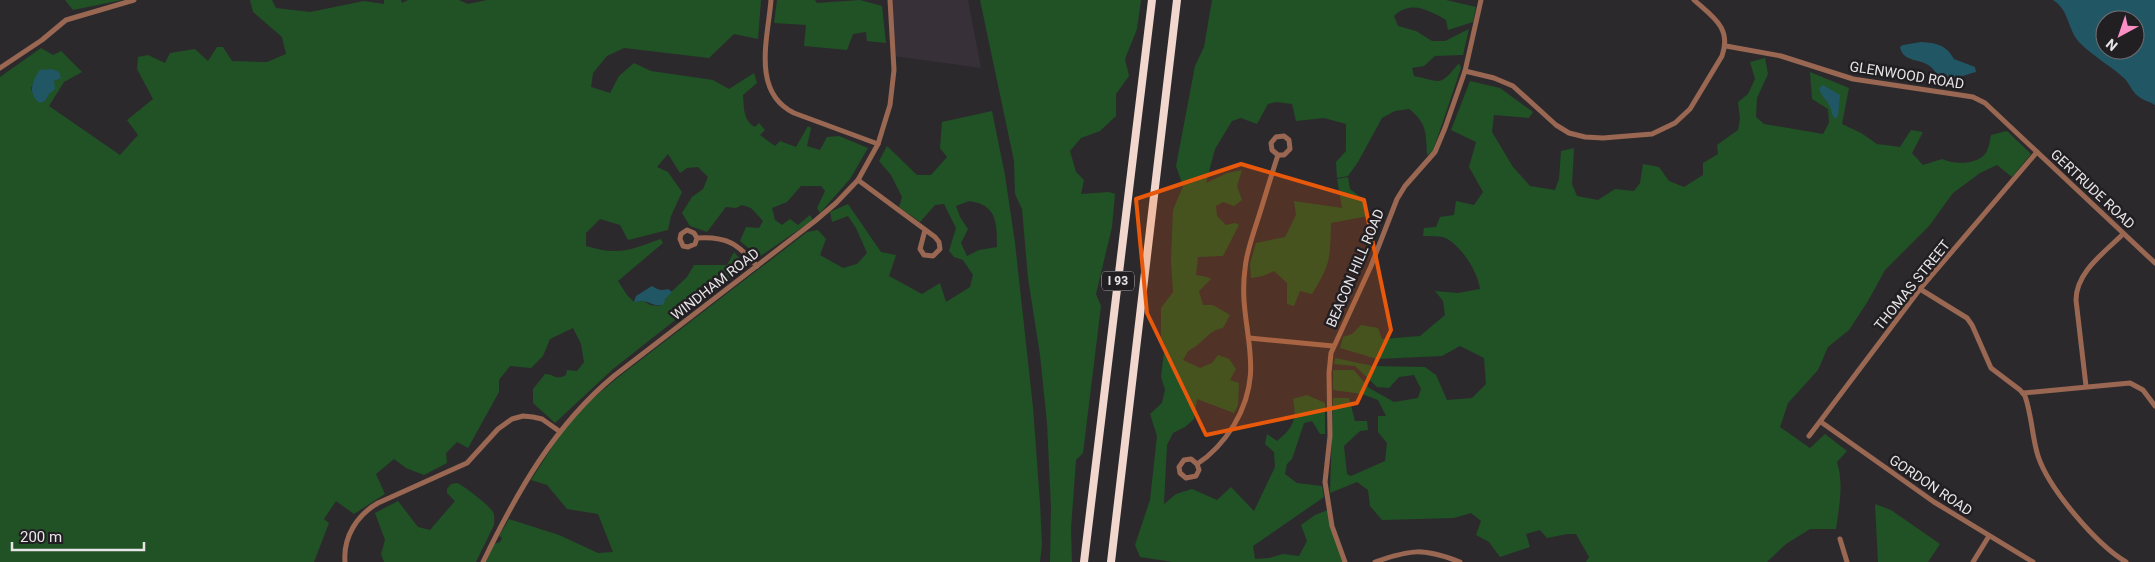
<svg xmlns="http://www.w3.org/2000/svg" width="2155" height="562" viewBox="0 0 2155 562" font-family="Roboto,sans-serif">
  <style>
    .built { fill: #383039 }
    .green { fill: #205225; fill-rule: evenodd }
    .water { fill: #215765; fill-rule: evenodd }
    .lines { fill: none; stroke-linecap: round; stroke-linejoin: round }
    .minor { stroke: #996752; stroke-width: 5 }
    .highway { stroke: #f1d7cd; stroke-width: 8 }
    .marked { fill: #e8590c; fill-opacity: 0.2; stroke: #e8590c; stroke-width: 4; stroke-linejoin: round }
    .labels { text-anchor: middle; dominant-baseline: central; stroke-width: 5; stroke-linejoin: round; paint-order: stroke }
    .shield { fill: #221f23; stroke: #adaaad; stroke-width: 1 }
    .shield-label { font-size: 12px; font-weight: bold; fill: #e8e5e8 }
    .street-label { font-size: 14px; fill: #e8e5e8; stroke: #221f23 }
  </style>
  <rect width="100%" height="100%" fill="#2c292d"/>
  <polygon class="built" points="891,0 968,0 981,68 894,56"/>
  <g class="green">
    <polygon points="65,0 122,0 73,10"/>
    <path d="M250,0H272L276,8L310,12L364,1L384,4V0H401L402,3L408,0H459L468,4L487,0H761L758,39L734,34L709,58L624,48L607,56L593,73L591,87L610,93L619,76L634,63L651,71L713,80L729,89L754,73L757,83L743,95C744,107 743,121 755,127L759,123L765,130L760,135L775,146L780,141L796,147L808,126L811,128L807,146L820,150L827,137L839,136L868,148L850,179L820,213L817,208L825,191L821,186H801L787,202L772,208L775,220L782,225L790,219L798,225L810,215L813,220L759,257L740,241L746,227L759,228L763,221L751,208L742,205L736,208L726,207L707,232L690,226L682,213L692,197L703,189L708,177L698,167L687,168L680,173L668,154L657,167L668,172L682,192L671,216L668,230L628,240L620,225L600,219L586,233V246C621,256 628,250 661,239L663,243L618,281L627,295L634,302L644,301L650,305L660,306L667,296L687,277L694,265H727L734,252L745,265L613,369L555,423L533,403V389L545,374C555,374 554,381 566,375L567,370L577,371L584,362L581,344L573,328L550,339L543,356L531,368L510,366L499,380V392L468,448L457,442L446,453L447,463L424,475L406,468L394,459L376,474L385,494L354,514L336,501L324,519L329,523L314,562H0V77L41,48L53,55L61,51L82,72L64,82L49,106L120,155L138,135L127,120L153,99L137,69L138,57L148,55L165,63L170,53L195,49L208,61L217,47H223L232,61L267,62L286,54L282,37L253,12ZM52,69L55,80L45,101L34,97L31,88L40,71Z"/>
    <polygon points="777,0 815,0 817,3 860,0 882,6 886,43 867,41 866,32 853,34 847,50 804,46 806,25 774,23"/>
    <polygon points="980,0 1141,0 1137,29 1125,59 1129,76 1116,94 1116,116 1100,131 1081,138 1070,151 1076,172 1084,180 1081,194 1109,192 1115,194 1112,227 1096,294 1101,306 1083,453 1076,460 1071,529 1072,562 1050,562 1051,507 1047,423 1040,355 1028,278 1022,209 1015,194 1014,161"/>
    <path d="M1212,0H1446L1476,7L1473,22L1448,30L1446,20C1428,10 1411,0 1394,16L1398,26L1416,31L1432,41H1445L1469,29L1463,55L1435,56L1424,66L1412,68L1414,76C1443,82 1439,87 1459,63L1461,68L1433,151L1427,155C1426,133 1427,123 1409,109L1395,111L1382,118L1358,162L1348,176L1337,178L1336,162L1346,151V124L1324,118L1296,121L1292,104L1276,102L1268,104L1257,124L1241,118L1232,121L1215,149L1206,183L1227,173L1242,170L1237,186L1242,200L1234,206L1223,202L1216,206L1217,216L1226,225L1235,223L1239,225L1223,256L1198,257L1196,275L1207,277L1211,279L1199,291L1203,305H1213L1230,315L1223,328C1208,330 1203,344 1188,351L1183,360L1200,368L1212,363L1218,355L1229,359L1236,369L1230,380L1239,383L1238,405L1234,413L1197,399L1194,419L1185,427L1173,433L1167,445L1164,504L1176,494L1192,489L1217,500L1231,487L1254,511L1275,467L1274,452L1265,444L1267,434L1277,441C1294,427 1297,420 1293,399L1307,395L1325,403V434H1320L1312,421L1304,423L1292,459L1287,464L1285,474L1297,483L1322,486L1324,497L1253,546L1255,559L1269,558L1283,554L1299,556L1307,541L1301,525L1315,515L1328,510L1343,562H1173L1140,557L1135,545L1150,500L1157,436L1150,414L1162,403L1165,390L1161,377L1165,344L1161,339V308L1173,292L1171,261L1173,210L1183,186L1176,166L1195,66L1204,47Z"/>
    <path d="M1765,58L1768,74L1757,98L1756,117L1764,124L1823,134L1829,123L1828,109L1812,99L1810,72L1849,88L1842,124L1861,133L1877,144L1900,147L1911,130L1923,132L1912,153L1923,165L1942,159C1954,165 1980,165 1987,151C1989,147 1990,140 1991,135L2007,131L2031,154L2012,177L1997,165L1980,173L1953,193L1929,226L1885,270L1868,301L1849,330L1828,347L1818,370L1788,403L1780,427L1810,448L1825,434L1847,451L1837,462C1844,484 1839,507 1836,529H1810L1786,544L1767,562H1586L1589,557L1576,534H1567L1547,538L1540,530L1526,534L1530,547L1500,557L1489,542L1476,535L1481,521L1471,513L1454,518L1382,520L1370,506L1368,490L1357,482L1330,493L1333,398H1349L1355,421H1367L1368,430L1360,431L1344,446L1347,474L1351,476L1385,461L1387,443L1378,432V416H1386L1378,400L1362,394L1333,390V370H1354L1369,388L1394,402L1418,398L1421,389L1414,375L1399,377L1389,388L1377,387L1355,366L1334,364L1335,358L1373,366L1425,367L1436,375L1447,400L1472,398L1486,384L1484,358L1460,346L1442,356L1377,359L1340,348L1343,337L1352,334L1361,325L1378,328L1382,339L1420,336L1445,315L1443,301L1435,291L1458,293L1480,289C1478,272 1460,243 1443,237C1437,236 1429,236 1423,236L1424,228L1436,227L1440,217L1454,215L1456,201L1474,205L1483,192L1469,167L1476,142L1451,130L1470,81L1500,88L1533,112L1529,118L1494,115L1492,132L1513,167L1530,186L1555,190L1559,179L1561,151L1574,148L1572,184L1577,196L1598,200L1615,189L1634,191L1640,183L1643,164L1659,167L1669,181L1684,187L1703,175V163L1718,154L1717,145L1738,130L1740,119L1738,102L1748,94L1755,79L1750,62Z"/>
    <path d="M992,111L1005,175L1015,243L1033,407L1040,503L1042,544L1040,562H486L494,544L500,542L502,538L499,536L509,519L559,535L598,553L613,552L598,514L567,509L547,485L531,480L562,432L589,402L616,379L807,232L818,230L826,239L820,255L843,268L857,264L867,253L856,228L848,216L832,222L830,212L848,204L881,252L896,255L889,276L922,294L940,283L946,302L970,287L973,275L963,260L954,257L949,251L956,228L944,204L935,205L920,222L899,207L902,197L891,175L879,161L887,146L917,175H931L947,157L940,148L942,122ZM969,201C997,205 997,222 997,247L979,250L967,256L961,243L968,229L960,217L956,206Z"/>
    <path d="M1348,177L1350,189L1364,200L1368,216L1331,223C1330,258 1331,264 1312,294L1300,291L1294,306L1287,304V283L1274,271L1263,276L1251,278L1250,264L1256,243L1285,237L1296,215L1294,201L1342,208L1337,179Z"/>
    <path d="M457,483C463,485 490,506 493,512C495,516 494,521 494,525L476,562H384L381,554L385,540L375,513L398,501L418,527L430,530L455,501L447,493V489L451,484Z"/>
    <polygon points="1875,504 1891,510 1940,544 1928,562 1878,562"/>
  </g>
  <g class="water">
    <path d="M2053,0H2155V105C2149,101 2144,101 2138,96C2132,92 2130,84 2124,78C2111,66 2094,57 2081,44C2067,31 2070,10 2053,0ZM2105,20H2135V50H2105Z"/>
    <path d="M1921,42C1937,43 1946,45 1954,59L1975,67L1976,72C1967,74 1954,80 1946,79C1939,78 1935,71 1931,67C1921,58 1903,63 1900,47L1903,45Z"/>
    <path d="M52,69L59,72L61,78L54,81L55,89L49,94L45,101L40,103C27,94 32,81 40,70Z"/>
    <path d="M1823,85L1840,95L1838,116L1835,119C1831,114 1833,113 1830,107C1827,99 1821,97 1819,88Z"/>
    <path d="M652,286C658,290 662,291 668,289L672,292L665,299L664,304C656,308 651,302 643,301C640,301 637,302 634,302L636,296Z"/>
  </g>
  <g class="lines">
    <g class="minor">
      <path d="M771,0C768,38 751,92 794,113L878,144"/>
      <polyline points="1726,46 1781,56 1853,79 1960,95 1973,97 1985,103 2155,263"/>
      <polyline points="0,68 42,40 66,20 134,0"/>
      <path d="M1465,71L1494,78L1513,86L1556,125L1569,133L1585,137L1603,138L1652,134L1675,123L1690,109L1722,56C1732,28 1713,17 1694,0"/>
      <polyline points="858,180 935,237 939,242 940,249 933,256 924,255 920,249 925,230"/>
      <path d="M697,238L694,233L687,230L681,234L680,239L683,246L688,247L695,244L697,238C727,236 738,244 757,266"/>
      <path d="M1920,289L1967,318L1972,325L1991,368L2020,390L2025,396C2032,416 2032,437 2038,456C2049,489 2096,544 2126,562"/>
      <polyline points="1249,338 1333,346"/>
      <path d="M2086,386L2076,300C2076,272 2105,252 2123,234"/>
      <polyline points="2023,393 2130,383 2143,390 2155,406"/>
      <polyline points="1821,422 1934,502 2033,562"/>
      <polyline points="1809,436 1920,289 2037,152"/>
      <path d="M1197,464L1191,459L1184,460L1179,467L1180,473L1186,478L1196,476L1199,470L1197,464C1213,454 1224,441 1234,425C1269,366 1237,328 1245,269C1246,255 1251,241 1255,228C1263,204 1270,179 1278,155H1284L1290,149L1289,140L1284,136L1276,137L1271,143L1272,150L1278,155"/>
      <polyline points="1840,539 1847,562"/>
      <path d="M345,562C343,537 357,515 378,503L467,463L498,429L512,419L523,416L533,417L542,419L559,431"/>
      <path d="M483,562C517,492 554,426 614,376L815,221L836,203L858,180L878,144L890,105L894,70L890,0"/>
      <polyline points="1345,562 1332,526 1325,482 1330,436 1329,373 1331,353 1371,266 1397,199 1405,186 1435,152 1445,128 1465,71 1481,0"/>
      <path d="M1375,562C1412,549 1423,548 1460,562"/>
      <polyline points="1973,562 1989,536"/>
    </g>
    <g class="highway">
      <polyline points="1084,562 1152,0"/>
      <polyline points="1111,562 1177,0"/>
    </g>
  </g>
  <path class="marked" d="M1241,164L1364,200L1391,330L1357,403L1206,435L1147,313L1136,199Z"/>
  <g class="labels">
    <rect class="shield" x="1102" y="271.5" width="32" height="19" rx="4"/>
    <g class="shield-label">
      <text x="1118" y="281">I 93</text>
    </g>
    <g class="street-label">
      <text transform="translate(1907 75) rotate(9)">GLENWOOD ROAD</text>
      <text transform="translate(2093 189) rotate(43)">GERTRUDE ROAD</text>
      <text transform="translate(1355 268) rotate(-67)">BEACON HILL ROAD</text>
      <text transform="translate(715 284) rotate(-38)">WINDHAM ROAD</text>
      <text transform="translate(1912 285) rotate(-51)">THOMAS STREET</text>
      <text transform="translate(1931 485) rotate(34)">GORDON ROAD</text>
    </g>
  </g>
  <g transform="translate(2120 35) rotate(220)"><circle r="24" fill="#221f23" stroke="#716e72"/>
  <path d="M0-4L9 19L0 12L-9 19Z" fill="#fa8fc6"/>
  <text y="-8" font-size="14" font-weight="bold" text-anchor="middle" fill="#e8e5e8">N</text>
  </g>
  <path d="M12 542v8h132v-8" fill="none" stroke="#e8e5e8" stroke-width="2.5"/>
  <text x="20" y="542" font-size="15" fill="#e8e5e8" stroke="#221f23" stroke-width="4" paint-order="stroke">200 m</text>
</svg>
